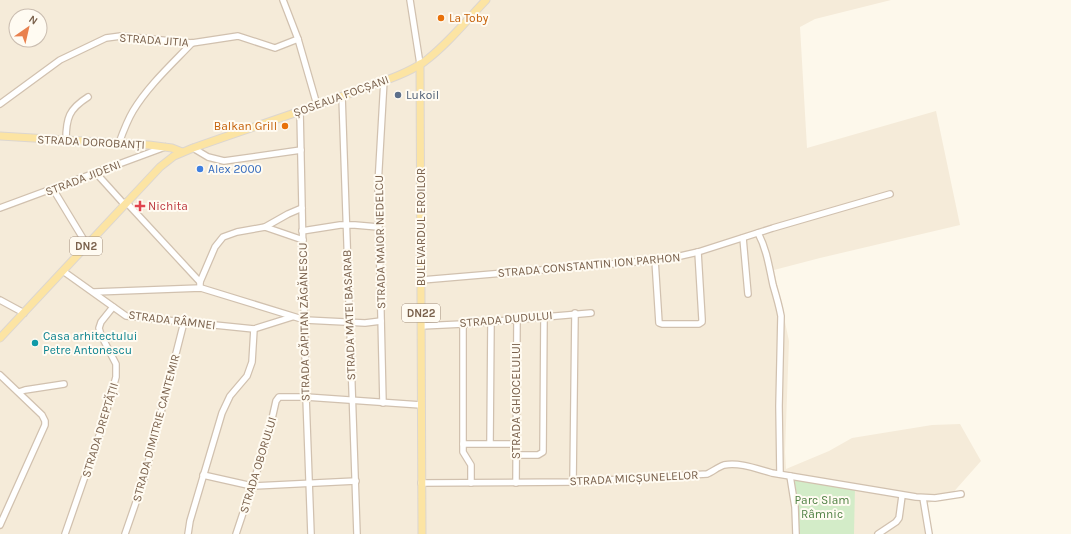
<svg xmlns="http://www.w3.org/2000/svg" width="1071" height="534" viewBox="0 0 1071 534" font-family="Karla,sans-serif">
  <style>
    .residential { fill: #f5ebd9; fill-rule: evenodd }
    .green { fill: #d3ecc8 }
    .lines { fill: none; stroke-linecap: round; stroke-linejoin: round }
    .minor-casing { stroke: #d1c1af; stroke-width: 8 }
    .major-casing { stroke: #dcd6d0; stroke-width: 9 }
    .minor { stroke: #fff; stroke-width: 5.5 }
    .major { stroke: #fce4a3; stroke-width: 7 }
    .food-dot { fill: #e8710a; stroke: #fffbf2; stroke-width: 1.5 }
    .service-dot { fill: #5c6f8a; stroke: #fffbf2; stroke-width: 1.5 }
    .shop-dot { fill: #3f7fe0; stroke: #fffbf2; stroke-width: 1.5 }
    .health-dot { fill: #e0444e; stroke: #fffbf2; stroke-width: 1.5 }
    .culture-dot { fill: #0f9aa8; stroke: #fffbf2; stroke-width: 1.5 }
    .labels { text-anchor: middle; dominant-baseline: central; stroke-width: 4; stroke-linejoin: round; paint-order: stroke }
    .shield { fill: #fffbf2; stroke: #a28f7e; stroke-width: 1 }
    .shield-label { font-size: 11px; font-weight: bold; fill: #7a614c }
    .food-label { font-size: 12px; fill: #c56008; stroke: #fffbf2; text-anchor: start }
    .street-label { font-size: 12px; fill: #7a614c; stroke: #fffbf2 }
    .service-label { font-size: 12px; fill: #4e5e75; stroke: #fffbf2; text-anchor: start }
    .shop-label { font-size: 12px; fill: #366cbe; stroke: #fffbf2; text-anchor: start }
    .health-label { font-size: 12px; fill: #be3a42; stroke: #fffbf2; text-anchor: start }
    .culture-label { font-size: 12px; fill: #0d838f; stroke: #fffbf2; text-anchor: start }
    .park-label { font-size: 12px; fill: #4f8043; stroke: #fffbf2 }
  </style>
  <rect width="100%" height="100%" fill="#fdf8eb"/>
  <path class="residential" d="M0,0H891L815,19L800,27L807,148L936,111L960,225L820,258L774,270L789,341L785,452L786,469L829,451L852,438L932,425L960,424L981,461L950,496L925,504L930,534H0ZM16,16H40V40H16Z"/>
  <polygon class="green" points="790,476 855,486 854,534 796,534"/>
  <g class="lines">
    <defs>
      <g id="minor">
        <polyline points="283,0 298,39 317,105"/>
        <polyline points="410,0 420,64"/>
        <polyline points="342,96 357,534"/>
        <polyline points="0,104 60,60 106,38 121,36 192,43 238,36 275,48 298,39"/>
        <polyline points="300,111 306,397 311,534"/>
        <path d="M66,140C66,118 69,109 88,97"/>
        <path d="M119,143C123,132 127,121 133,111C148,86 171,65 192,43"/>
        <polyline points="193,148 208,157 224,161 301,150"/>
        <polyline points="96,173 124,204"/>
        <polyline points="53,189 87,245"/>
        <polyline points="126,202 200,282 200,285"/>
        <polyline points="0,208 165,147"/>
        <polyline points="265,227 303,240"/>
        <polyline points="302,231 340,225 355,225 378,227"/>
        <path d="M758,233C767,250 769,267 773,285C776,295 779,305 781,316L779,406L780,474"/>
        <polyline points="743,238 748,294"/>
        <polyline points="655,260 659,323 662,324 699,324 702,322 702,319 698,252"/>
        <polyline points="63,271 126,316 254,329 292,317"/>
        <polyline points="422,280 647,261 667,259 698,252 773,228 890,194"/>
        <polyline points="200,282 215,247 223,237 237,232 265,227 288,214 302,208"/>
        <polyline points="94,292 201,288 305,320 365,323 381,321"/>
        <polyline points="0,300 24,313"/>
        <polyline points="463,324 463,452 471,465 471,483"/>
        <polyline points="421,326 463,324 591,313"/>
        <polyline points="0,375 42,415 45,421 45,425 0,525"/>
        <polyline points="19,392 25,390 64,384"/>
        <polyline points="383,403 378,185 384,80"/>
        <polyline points="490,443 491,321"/>
        <polyline points="463,444 516,444"/>
        <polyline points="517,455 538,455 543,452 544,316"/>
        <polyline points="203,475 252,486 356,481"/>
        <polyline points="790,476 795,507 796,534"/>
        <polyline points="573,482 575,313"/>
        <path d="M421,483L573,482L707,474C712,472 718,467 724,465C740,462 757,469 772,473L916,497L935,498L961,494"/>
        <polyline points="516,483 517,319"/>
        <polyline points="923,498 929,534"/>
        <polyline points="65,534 101,430 116,377 116,364 101,335 99,328 101,322 113,307"/>
        <polyline points="125,534 144,479 184,322"/>
        <polyline points="188,534 190,521 222,413 230,396 247,376 252,362 254,329"/>
        <polyline points="236,534 267,441 276,401 279,397 306,397 421,405"/>
        <polyline points="878,534 896,522 899,518 902,496"/>
      </g>
      <g id="major">
        <polyline points="420,64 422,534"/>
        <polyline points="0,136 149,145 172,148 182,152"/>
        <path d="M0,338L160,167L174,156L193,148C246,129 300,112 354,92C377,83 403,76 424,62C447,45 466,21 486,0"/>
      </g>
    </defs>
    <use href="#minor" class="minor-casing"/>
    <use href="#major" class="major-casing"/>
    <use href="#minor" class="minor"/>
    <use href="#major" class="major"/>
  </g>
  <g class="food-dot">
    <circle cx="441" cy="18" r="4"/>
    <circle cx="285" cy="126" r="4"/>
  </g>
  <circle class="service-dot" cx="398" cy="95" r="4"/>
  <circle class="shop-dot" cx="200" cy="169" r="4"/>
  <path class="health-dot" d="M138 200h4v4h4v4h-4v4h-4v-4h-4v-4h4z"/>
  <circle class="culture-dot" cx="35" cy="343" r="4"/>
  <g class="labels">
    <g class="shield">
      <rect x="70" y="237" width="32" height="18" rx="3"/>
      <rect x="402" y="304" width="38" height="18" rx="3"/>
    </g>
    <g class="shield-label">
      <text x="86" y="246">DN2</text>
      <text x="421" y="313">DN22</text>
    </g>
    <g class="food-label">
      <text x="449" y="18">La Toby</text>
      <text x="277" y="126" text-anchor="end">Balkan Grill</text>
    </g>
    <g class="street-label">
      <text transform="translate(154 40) rotate(4)">STRADA JITIA</text>
      <text transform="translate(341 96) rotate(-20)">ȘOSEAUA FOCȘANI</text>
      <text transform="translate(91 142) rotate(3)">STRADA DOROBANȚI</text>
      <text transform="translate(83 178) rotate(-21)">STRADA JIDENI</text>
      <text transform="translate(421 227) rotate(-90)">BULEVARDUL EROILOR</text>
      <text transform="translate(380 242) rotate(-91)">STRADA MAIOR NEDELCU</text>
      <text transform="translate(589 265) rotate(-5)">STRADA CONSTANTIN ION PARHON</text>
      <text transform="translate(349 315) rotate(-92)">STRADA MATEI BASARAB</text>
      <text transform="translate(506 319) rotate(-5)">STRADA DUDULUI</text>
      <text transform="translate(172 320) rotate(7)">STRADA RÂMNEI</text>
      <text transform="translate(304 322) rotate(-91)">STRADA CĂPITAN ZĂGĂNESCU</text>
      <text transform="translate(516 401) rotate(-90)">STRADA GHIOCELULUI</text>
      <text transform="translate(156 428) rotate(-75)">STRADA DIMITRIE CANTEMIR</text>
      <text transform="translate(100 430) rotate(-73)">STRADA DREPTĂȚII</text>
      <text transform="translate(258 465) rotate(-73)">STRADA OBORULUI</text>
      <text transform="translate(634 478) rotate(-3)">STRADA MICȘUNELELOR</text>
    </g>
    <g class="service-label">
      <text x="406" y="95">Lukoil</text>
    </g>
    <g class="shop-label">
      <text x="208" y="169">Alex 2000</text>
    </g>
    <g class="health-label">
      <text x="148" y="206">Nichita</text>
    </g>
    <g class="culture-label">
      <text x="43" y="336">Casa arhitectului<tspan x="43" dy="14">Petre Antonescu</tspan></text>
    </g>
    <g class="park-label">
      <text x="822" y="500">Parc Slam<tspan x="822" dy="14">Râmnic</tspan></text>
    </g>
  </g>
  <g transform="translate(28 28) rotate(34)"><circle r="19" fill="#fffbf2" stroke="#cabdb0"/>
  <path d="M0-3L7 15L0 10L-7 15Z" fill="#e9814e"/>
  <text y="-6" font-size="11" font-weight="bold" text-anchor="middle" fill="#7a614c">N</text>
  </g>
</svg>
